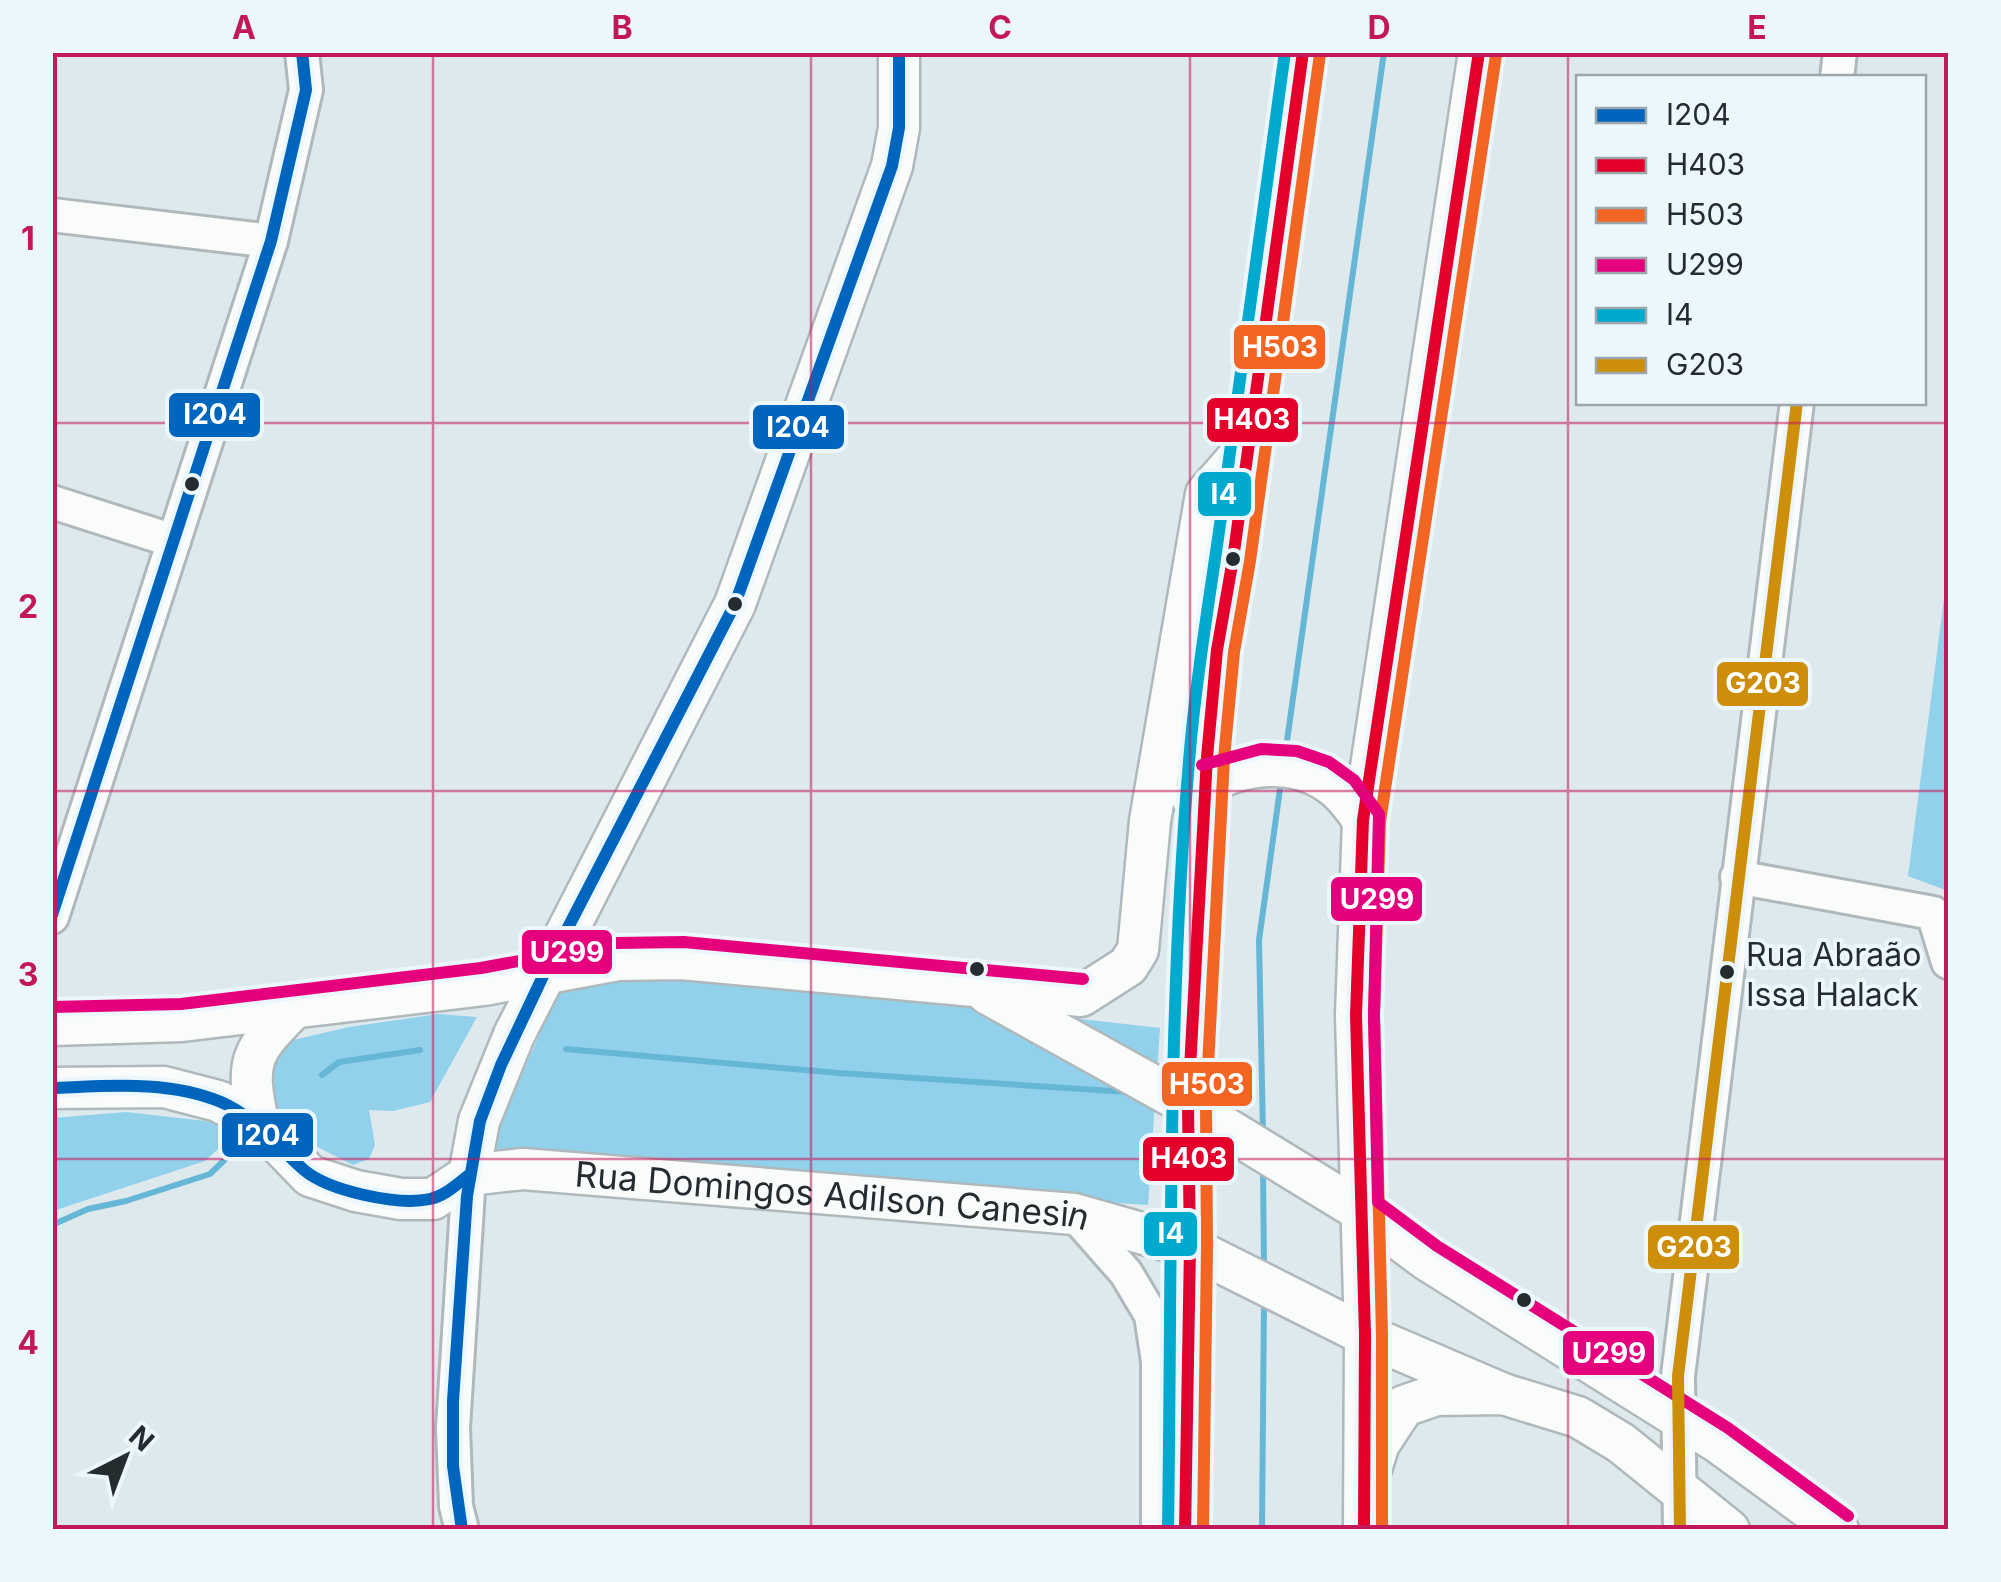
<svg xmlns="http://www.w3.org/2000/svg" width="2001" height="1582" viewBox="0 0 2001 1582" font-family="Inter,sans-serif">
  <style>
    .forest { fill: #92d1eb }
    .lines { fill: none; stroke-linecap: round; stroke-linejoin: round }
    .stream { stroke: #66b7d6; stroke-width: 6 }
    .minor-casing { stroke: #afb8bb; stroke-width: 38 }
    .major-casing { stroke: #afb8bb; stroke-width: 45 }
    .minor { stroke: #fafcfc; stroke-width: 32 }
    .major { stroke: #fafcfc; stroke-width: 40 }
    .bus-1-casing { stroke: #ebf7fd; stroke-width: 20 }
    .bus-2-casing { stroke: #ebf7fd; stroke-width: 20 }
    .bus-3-casing { stroke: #ebf7fd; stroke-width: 20 }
    .bus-4-casing { stroke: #ebf7fd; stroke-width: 20 }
    .bus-5-casing { stroke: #ebf7fd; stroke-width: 20 }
    .bus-6-casing { stroke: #ebf7fd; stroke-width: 20 }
    .bus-1 { stroke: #0065bd; stroke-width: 12 }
    .bus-2 { stroke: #e4002b; stroke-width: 12 }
    .bus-3 { stroke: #f26522; stroke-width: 12 }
    .bus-4 { stroke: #e5007d; stroke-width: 12 }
    .bus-5 { stroke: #00a9ce; stroke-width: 12 }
    .bus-6 { stroke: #cd8e0a; stroke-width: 12 }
    .grid { fill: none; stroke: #c2185b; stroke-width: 2.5; stroke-opacity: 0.55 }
    .bus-dot { fill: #252c30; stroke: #ebf7fd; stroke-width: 4 }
    .labels { text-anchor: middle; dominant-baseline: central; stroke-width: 8; stroke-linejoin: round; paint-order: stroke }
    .bus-label { font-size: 32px; fill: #252c30; stroke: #ebf7fd; text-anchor: start }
    .street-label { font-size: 35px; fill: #252c30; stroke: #ebf7fd }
    .line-badge { stroke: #ebf7fd; stroke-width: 4 }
    .badge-label { font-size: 28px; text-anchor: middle; font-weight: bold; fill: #fff }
    .neatline { fill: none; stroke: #c2185b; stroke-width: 4 }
    .grid-label { font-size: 32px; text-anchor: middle; font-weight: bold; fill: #c2185b }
  </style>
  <rect width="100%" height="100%" fill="#dee9ee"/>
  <g class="forest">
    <polygon points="1948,568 1948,891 1908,876"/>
    <polygon points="667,972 1160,1028 1148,1205 485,1158 560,988"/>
    <polygon points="438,1014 477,1017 430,1102 393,1111 369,1110 375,1145 369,1159 353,1165 294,1135 268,1102 266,1066 293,1040 349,1027"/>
    <polygon points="126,1112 223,1123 232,1136 205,1161 53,1211 53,1118"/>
  </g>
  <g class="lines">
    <g class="stream">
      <polyline points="1285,755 1384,52"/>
      <polyline points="566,1049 839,1073 1128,1092"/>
      <polyline points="322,1075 339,1062 420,1050"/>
      <polyline points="1263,1133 1259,940 1281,782"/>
      <polyline points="1263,1166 1264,1268"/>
      <polyline points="52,1225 88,1209 126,1201 210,1174 238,1147"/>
      <polyline points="1262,1530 1264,1301"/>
    </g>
    <defs>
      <g id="minor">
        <polyline points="1837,78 1840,52"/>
        <polyline points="52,215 271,241"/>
        <polyline points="52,502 174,541"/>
        <polyline points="1737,877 1933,913 1948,962"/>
        <polyline points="52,917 271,241 306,90 302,52"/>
        <polyline points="1074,1214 1126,1273 1151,1315 1158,1361 1158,1530"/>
        <polyline points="462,1530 456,1506 453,1428 469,1175"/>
        <polyline points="1680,1530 1678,1376 1797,402"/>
      </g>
      <g id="major">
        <path d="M1192,798C1223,765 1285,755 1325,780C1342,790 1352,805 1363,820"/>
        <polyline points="988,994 1188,1105 1361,1211 1427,1260 1719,1443 1838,1530"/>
        <polyline points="52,1025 182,1021 484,985 618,960 682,959 1081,996 1128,966 1138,950 1150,821 1206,494 1249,445"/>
        <path id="s1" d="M52,1088L164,1087L218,1101L258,1122L310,1176L356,1191L401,1199H433L469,1175L523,1169L1074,1214L1190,1247L1365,1335L1503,1394"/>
        <path d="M258,1122C245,1061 250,1052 294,1008"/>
        <polyline points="469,1175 479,1121 514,1035 735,604 892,166 899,128 899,52"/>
        <polyline points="1371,1469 1379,1444 1404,1406 1436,1395 1503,1394 1578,1417 1621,1443 1729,1530"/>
        <polyline points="1185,1530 1190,1247 1188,1105 1207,757 1217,650 1233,559 1303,52"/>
        <polyline points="1364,1530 1365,1335 1356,1015 1363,820 1479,52"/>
      </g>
    </defs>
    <use href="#minor" class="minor-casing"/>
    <use href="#major" class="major-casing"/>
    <use href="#minor" class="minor"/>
    <use href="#major" class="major"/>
    <defs>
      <g id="bus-1">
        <polyline points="52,915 271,241 306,90 302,52"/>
        <path d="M52,1088C108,1086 168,1080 221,1102C256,1117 276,1146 304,1170C329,1191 398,1206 430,1199C445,1196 457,1184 469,1175"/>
        <polyline points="462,1530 453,1466 453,1401 467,1196 480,1121 501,1065 544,974 735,604 892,166 899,128 899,52"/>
      </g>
      <g id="bus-2">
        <polyline points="1185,1530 1190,1247 1188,1105 1207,757 1217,650 1233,559 1303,52"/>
        <polyline points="1364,1530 1365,1335 1356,1015 1363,820 1479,52"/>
      </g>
      <g id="bus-3">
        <polyline points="1203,1530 1207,1247 1206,1105 1224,758 1234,652 1250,561 1320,54"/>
        <polyline points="1382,1530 1382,1335 1374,1015 1380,822 1496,55"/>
      </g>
      <g id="bus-4">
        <polyline points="1202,765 1261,749 1297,751 1329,762 1354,780 1379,814 1374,1015 1378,1202 1437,1246 1728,1428 1848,1516"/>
        <polyline points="52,1007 181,1004 481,968 616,943 684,942 1083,979"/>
      </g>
      <path id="bus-5" d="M1168,1530C1172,1270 1167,1009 1190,750C1197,667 1212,585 1223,503C1244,353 1265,203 1285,52"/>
      <polyline id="bus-6" points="1680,1530 1678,1376 1797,402"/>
    </defs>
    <use href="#bus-1" class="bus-1-casing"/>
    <use href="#bus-2" class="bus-2-casing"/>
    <use href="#bus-3" class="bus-3-casing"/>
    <use href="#bus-4" class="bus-4-casing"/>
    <use href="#bus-5" class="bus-5-casing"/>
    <use href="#bus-6" class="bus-6-casing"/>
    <use href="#bus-1" class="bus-1"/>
    <use href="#bus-2" class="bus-2"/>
    <use href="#bus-3" class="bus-3"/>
    <use href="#bus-4" class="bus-4"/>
    <use href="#bus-5" class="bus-5"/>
    <use href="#bus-6" class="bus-6"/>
  </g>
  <path class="grid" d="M433,52V1530M811,52V1530M1190,52V1530M1568,52V1530M52,423H1948M52,791H1948M52,1159H1948"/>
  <g class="bus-dot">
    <circle cx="192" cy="484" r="9"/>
    <circle cx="1233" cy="559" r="9"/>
    <circle cx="735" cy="604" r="9"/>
    <circle cx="977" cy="969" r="9"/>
    <circle cx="1727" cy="972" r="9"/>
    <circle cx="1524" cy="1300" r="9"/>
  </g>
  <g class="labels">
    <g class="bus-label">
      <text x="1746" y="954">Rua Abraão<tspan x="1746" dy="40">Issa Halack</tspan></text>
    </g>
    <g class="street-label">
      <text stroke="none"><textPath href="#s1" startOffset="822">Rua Domingos Adilson Canesin</textPath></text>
    </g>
  </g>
  <g class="line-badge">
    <rect x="1232" y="323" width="95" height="48" rx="10" fill="#f26522"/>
    <rect x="167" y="391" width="95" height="48" rx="10" fill="#0065bd"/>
    <rect x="1205" y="396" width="95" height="48" rx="10" fill="#e4002b"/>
    <rect x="751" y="403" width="95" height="48" rx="10" fill="#0065bd"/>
    <rect x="1196" y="470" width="57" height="48" rx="10" fill="#00a9ce"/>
    <rect x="1715" y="660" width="95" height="48" rx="10" fill="#cd8e0a"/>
    <rect x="1329" y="875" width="95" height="48" rx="10" fill="#e5007d"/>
    <rect x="520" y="928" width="94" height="48" rx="10" fill="#e5007d"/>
    <rect x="1160" y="1060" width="94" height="48" rx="10" fill="#f26522"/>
    <rect x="220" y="1111" width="95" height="48" rx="10" fill="#0065bd"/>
    <rect x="1141" y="1135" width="95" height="48" rx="10" fill="#e4002b"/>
    <rect x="1142" y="1210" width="57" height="48" rx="10" fill="#00a9ce"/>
    <rect x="1646" y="1223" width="95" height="48" rx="10" fill="#cd8e0a"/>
    <rect x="1561" y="1329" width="95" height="48" rx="10" fill="#e5007d"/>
  </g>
  <g class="badge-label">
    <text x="1280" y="357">H503</text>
    <text x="215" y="424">I204</text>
    <text x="1252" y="429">H403</text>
    <text x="798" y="437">I204</text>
    <text x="1224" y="504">I4</text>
    <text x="1763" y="693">G203</text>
    <text x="1377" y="909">U299</text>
    <text x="567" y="962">U299</text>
    <text x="1207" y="1094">H503</text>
    <text x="268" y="1145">I204</text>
    <text x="1189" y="1168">H403</text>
    <text x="1171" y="1243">I4</text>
    <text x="1694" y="1257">G203</text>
    <text x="1609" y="1363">U299</text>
  </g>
  <rect width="2001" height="1582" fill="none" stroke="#ebf7fd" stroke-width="110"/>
  <rect x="1576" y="75" width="350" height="330" fill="#ebf7fd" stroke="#9ca6ab" stroke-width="2.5"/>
  <rect x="1596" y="108" width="50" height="15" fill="#0065bd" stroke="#9ca6ab" stroke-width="2.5"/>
  <text x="1666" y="125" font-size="30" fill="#252c30">I204</text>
  <rect x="1596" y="158" width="50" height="15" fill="#e4002b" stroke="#9ca6ab" stroke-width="2.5"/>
  <text x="1666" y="175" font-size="30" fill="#252c30">H403</text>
  <rect x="1596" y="208" width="50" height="15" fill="#f26522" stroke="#9ca6ab" stroke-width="2.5"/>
  <text x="1666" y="225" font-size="30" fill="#252c30">H503</text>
  <rect x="1596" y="258" width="50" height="15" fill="#e5007d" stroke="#9ca6ab" stroke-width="2.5"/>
  <text x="1666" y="275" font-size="30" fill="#252c30">U299</text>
  <rect x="1596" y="308" width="50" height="15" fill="#00a9ce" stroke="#9ca6ab" stroke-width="2.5"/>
  <text x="1666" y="325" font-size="30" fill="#252c30">I4</text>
  <rect x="1596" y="358" width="50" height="15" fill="#cd8e0a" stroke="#9ca6ab" stroke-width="2.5"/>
  <text x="1666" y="375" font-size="30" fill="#252c30">G203</text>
  <g transform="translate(125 1457) rotate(42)" stroke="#ebf7fd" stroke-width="8" paint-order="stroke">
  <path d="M0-8L18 38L0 25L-18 38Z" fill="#252c30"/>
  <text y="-15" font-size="28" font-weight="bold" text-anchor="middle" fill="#252c30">N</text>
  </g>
  <rect x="55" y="55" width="1891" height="1472" class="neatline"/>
  <g class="grid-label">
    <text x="244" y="39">A</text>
    <text x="622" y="39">B</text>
    <text x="1000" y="39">C</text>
    <text x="1379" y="39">D</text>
    <text x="1757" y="39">E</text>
    <text x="28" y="250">1</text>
    <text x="28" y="618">2</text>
    <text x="28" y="986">3</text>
    <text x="28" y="1354">4</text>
  </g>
</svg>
